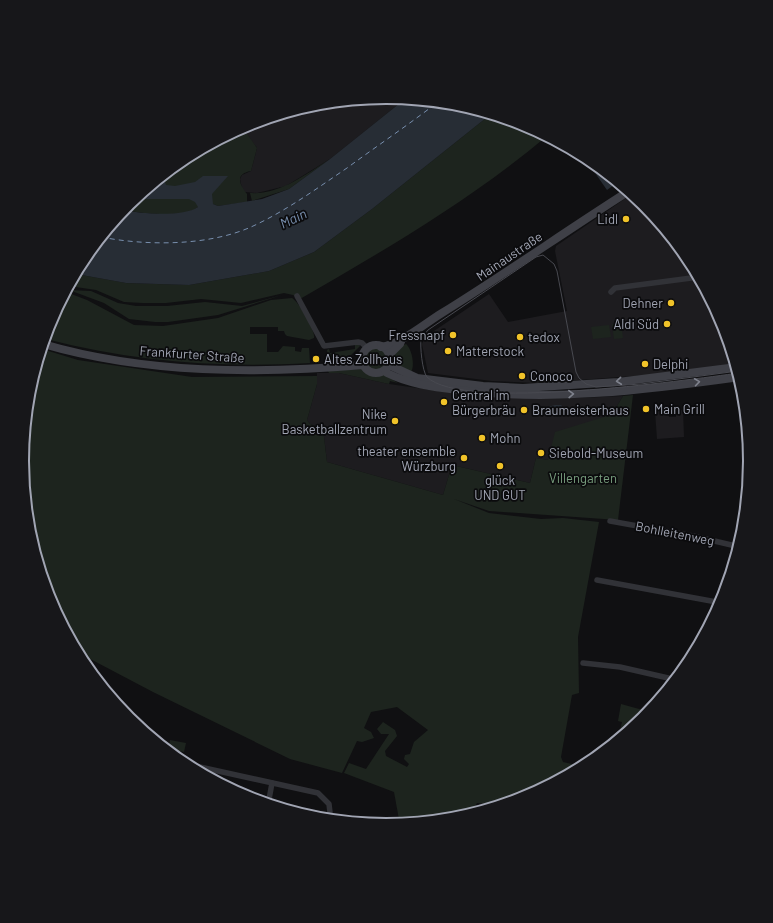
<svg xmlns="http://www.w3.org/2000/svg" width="773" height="923" viewBox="0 0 773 923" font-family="Barlow,sans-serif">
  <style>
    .built { fill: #1d1c1f }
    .green { fill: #1d241e }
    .water { fill: #272d35 }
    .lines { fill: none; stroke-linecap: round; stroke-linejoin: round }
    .ferry { stroke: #788fae; stroke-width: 1; stroke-dasharray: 5 4; stroke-linecap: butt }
    .street { stroke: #313237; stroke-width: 5.5 }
    .secondary { stroke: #3f4047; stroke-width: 8 }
    .tram { stroke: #484950; stroke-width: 1 }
    .oneway { stroke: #7f828d }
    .poi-dot { fill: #f1c329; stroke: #0b0b0d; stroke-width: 1.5 }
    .labels { text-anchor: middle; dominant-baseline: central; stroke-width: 3.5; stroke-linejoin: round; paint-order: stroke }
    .poi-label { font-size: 13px; fill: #a1a5b3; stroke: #0b0b0d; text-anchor: start }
    .street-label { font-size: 13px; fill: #a1a5b3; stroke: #0b0b0d }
    .park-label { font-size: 13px; fill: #789e7e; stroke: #0b0b0d }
    .water-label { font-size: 14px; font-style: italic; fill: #788fae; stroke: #0b0b0d }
    .rim { fill: none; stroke: #a1a5b3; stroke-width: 2 }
  </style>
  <rect width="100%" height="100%" fill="#101012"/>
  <g class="built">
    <polygon points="387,97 405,99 330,159 286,186 257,193 245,192 242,189 240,179 242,175 251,171 257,148 244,131 254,123 316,104"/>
    <polygon points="632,194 644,204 690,259 723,322 730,365 648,375 537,383 492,381 428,373 422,344 425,337 489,294 508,322 567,311 555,251 556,246"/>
    <polygon points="317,373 339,373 389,384 445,392 580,398 623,396 617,406 604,417 548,460 536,458 530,483 452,465 443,495 327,462 323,429 310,424 307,420 317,384"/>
    <polygon points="676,410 683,410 684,437 657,439 655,411 668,411 669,417 676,417"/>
  </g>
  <g class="green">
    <path d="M491,114L526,125L547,136C472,199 385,250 300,299L293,295L284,293L241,303L201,299L166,303H143L124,302L96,290L69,286L76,274L126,283L189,285L269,271L314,252L372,209Z"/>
    <path d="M254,123L245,131L257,148L251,171C234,174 240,185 247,194V202L218,206L213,204L200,184L167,188L161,177L184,158Z"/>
    <path d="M330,159L289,189L252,201L250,193C280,195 306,174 330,159Z"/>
    <path d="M139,196L190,197L200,204C193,220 138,213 124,210Z"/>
    <polygon points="69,290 91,291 118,303 136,306 167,306 205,302 242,306 282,295 218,315 168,322 155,322 129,319 104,303"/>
    <path d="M66,292L87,300L134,325L163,326L218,318L271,300L292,298C299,302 316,331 314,338L309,340L287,336L285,334L284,331H278V327H250V334H267V352H278L283,346L295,347V351L301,352L302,348H309L310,363C219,368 134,362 46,339L50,322Z"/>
    <polygon points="621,323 623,338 614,339 612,324"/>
    <polygon points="609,325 611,337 593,339 591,327"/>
    <polygon points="358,344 360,346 351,355 328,360 327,350 329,349 330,353 355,349 355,345"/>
    <path d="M406,344C412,349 415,366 411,372L394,363C392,354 398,347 406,344Z"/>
    <circle cx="376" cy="359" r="11"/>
    <polygon points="42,349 78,360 192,377 317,376 317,384 307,420 310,424 323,429 327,462 443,495 452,465 530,483 536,458 548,460 555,432 604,417 617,406 623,396 633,395 618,520 489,511 454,499 489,513 541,519 563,518 599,522 578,637 579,693 572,695 561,757 563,762 585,767 526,798 491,809 488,804 477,803 475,806 456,813 457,819 400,825 394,792 344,773 349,763 366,769 389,734 381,734 377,729 383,722 395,730 397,736 385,751 386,756 407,767 409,764 404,759 405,755 410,754 414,742 428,730 397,707 371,712 364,728 371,732 374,738 362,742 357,741 342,773 290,759 153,692 77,652 50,601 29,532 22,461 29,390"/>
    <polygon points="361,369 370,375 384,375 398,383 390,381 389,384 339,373 329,373 328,371"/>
    <polygon points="621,704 650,712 644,719 618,740 622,722 618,721"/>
    <polygon points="170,740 186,743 184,752 169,749"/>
  </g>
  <g class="water">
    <path d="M405,99L458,104L491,114L372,209L314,252L269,271L189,285L126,283L76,274L84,259L124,210C141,214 184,217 198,207L195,202L189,199H145L137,197L163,176L166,185L175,186L195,182L203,176H228L212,194L213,204L218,206L262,199L289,189L330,159Z"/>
    <polygon points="591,160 618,182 607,190 588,163"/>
    <polygon points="555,405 561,405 564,408 556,413 544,413 543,411 548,407"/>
  </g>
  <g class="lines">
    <path class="ferry" d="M101,237C147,246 208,246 251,227C286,211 316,189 347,168C377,146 408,125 438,102"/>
    <g class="street">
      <polyline points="611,292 615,288 699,277"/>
      <polyline points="297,296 324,346 358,342 362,343 368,349"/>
      <polyline points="610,521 693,536 740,547"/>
      <polyline points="597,580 722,603"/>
      <polyline points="583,663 620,667 677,680"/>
      <polyline points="182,763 318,793 329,804 331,821"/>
      <polyline points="268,805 272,783"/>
    </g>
    <g class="secondary">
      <path d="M43,344C146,374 258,374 364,365"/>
      <circle cx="376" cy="359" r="14"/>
      <path d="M381,347C401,344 424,324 442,313C505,274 566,231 629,191"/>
      <polyline points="389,355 400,344 402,339"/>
      <polyline points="389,365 417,378 483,386 523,388 618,382 737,367"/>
      <path d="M385,370L387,373C409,384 433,387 458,390C552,402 646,390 740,377"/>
    </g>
    <path class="tram" d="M738,371L641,384L596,387L586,384L579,378L576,372L557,271L554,264L543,255L536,257L428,330L421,339C420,346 422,371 427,377C462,412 687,380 739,373"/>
  </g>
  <defs><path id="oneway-chevron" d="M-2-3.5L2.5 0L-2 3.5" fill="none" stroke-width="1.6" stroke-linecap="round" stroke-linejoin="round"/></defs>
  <g class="oneway">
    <use href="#oneway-chevron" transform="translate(619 381) rotate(174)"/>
    <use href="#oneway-chevron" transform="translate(697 382) rotate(-8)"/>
    <use href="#oneway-chevron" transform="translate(571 394) rotate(-2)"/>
  </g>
  <g class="poi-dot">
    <circle cx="626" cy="219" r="4"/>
    <circle cx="671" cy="303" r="4"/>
    <circle cx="667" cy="324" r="4"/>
    <circle cx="453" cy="335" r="4"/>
    <circle cx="520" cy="337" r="4"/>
    <circle cx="448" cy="351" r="4"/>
    <circle cx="316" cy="359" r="4"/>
    <circle cx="645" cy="364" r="4"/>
    <circle cx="522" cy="376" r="4"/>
    <circle cx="444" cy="402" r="4"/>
    <circle cx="646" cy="409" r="4"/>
    <circle cx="524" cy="410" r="4"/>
    <circle cx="395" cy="421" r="4"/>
    <circle cx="482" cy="438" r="4"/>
    <circle cx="541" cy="453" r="4"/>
    <circle cx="464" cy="458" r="4"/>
    <circle cx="500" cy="466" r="4"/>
  </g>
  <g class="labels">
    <g class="poi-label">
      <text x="618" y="219" text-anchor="end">Lidl</text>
      <text x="663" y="303" text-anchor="end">Dehner</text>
      <text x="659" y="324" text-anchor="end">Aldi Süd</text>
      <text x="445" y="335" text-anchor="end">Fressnapf</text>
      <text x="528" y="337">tedox</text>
      <text x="456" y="351">Matterstock</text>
      <text x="324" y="359">Altes Zollhaus</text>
      <text x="653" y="364">Delphi</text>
      <text x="530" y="376">Conoco</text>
      <text x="452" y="395">Central im<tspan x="452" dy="15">Bürgerbräu</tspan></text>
      <text x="654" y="409">Main Grill</text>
      <text x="532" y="410">Braumeisterhaus</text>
      <text x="387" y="414" text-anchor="end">Nike<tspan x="387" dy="15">Basketballzentrum</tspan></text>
      <text x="490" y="438">Mohn</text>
      <text x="456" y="451" text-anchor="end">theater ensemble<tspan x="456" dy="15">Würzburg</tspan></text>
      <text x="549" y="453">Siebold-Museum</text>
      <text x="500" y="480" text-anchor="middle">glück<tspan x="500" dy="15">UND GUT</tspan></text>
    </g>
    <g class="street-label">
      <text transform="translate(509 256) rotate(-34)">Mainaustraße</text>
      <text transform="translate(192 354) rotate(4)">Frankfurter Straße</text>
      <text transform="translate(675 533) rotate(11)">Bohlleitenweg</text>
    </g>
    <g class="park-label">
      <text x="583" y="478">Villengarten</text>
    </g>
    <g class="water-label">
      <text transform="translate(293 218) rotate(-25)">Main</text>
    </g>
  </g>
  <path d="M0 0H773V923H0ZM29 461a357 357 0 1 1 714 0a357 357 0 1 1-714 0Z" fill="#17171a" fill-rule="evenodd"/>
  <path class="rim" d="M29 461a357 357 0 1 1 714 0a357 357 0 1 1-714 0Z"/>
</svg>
